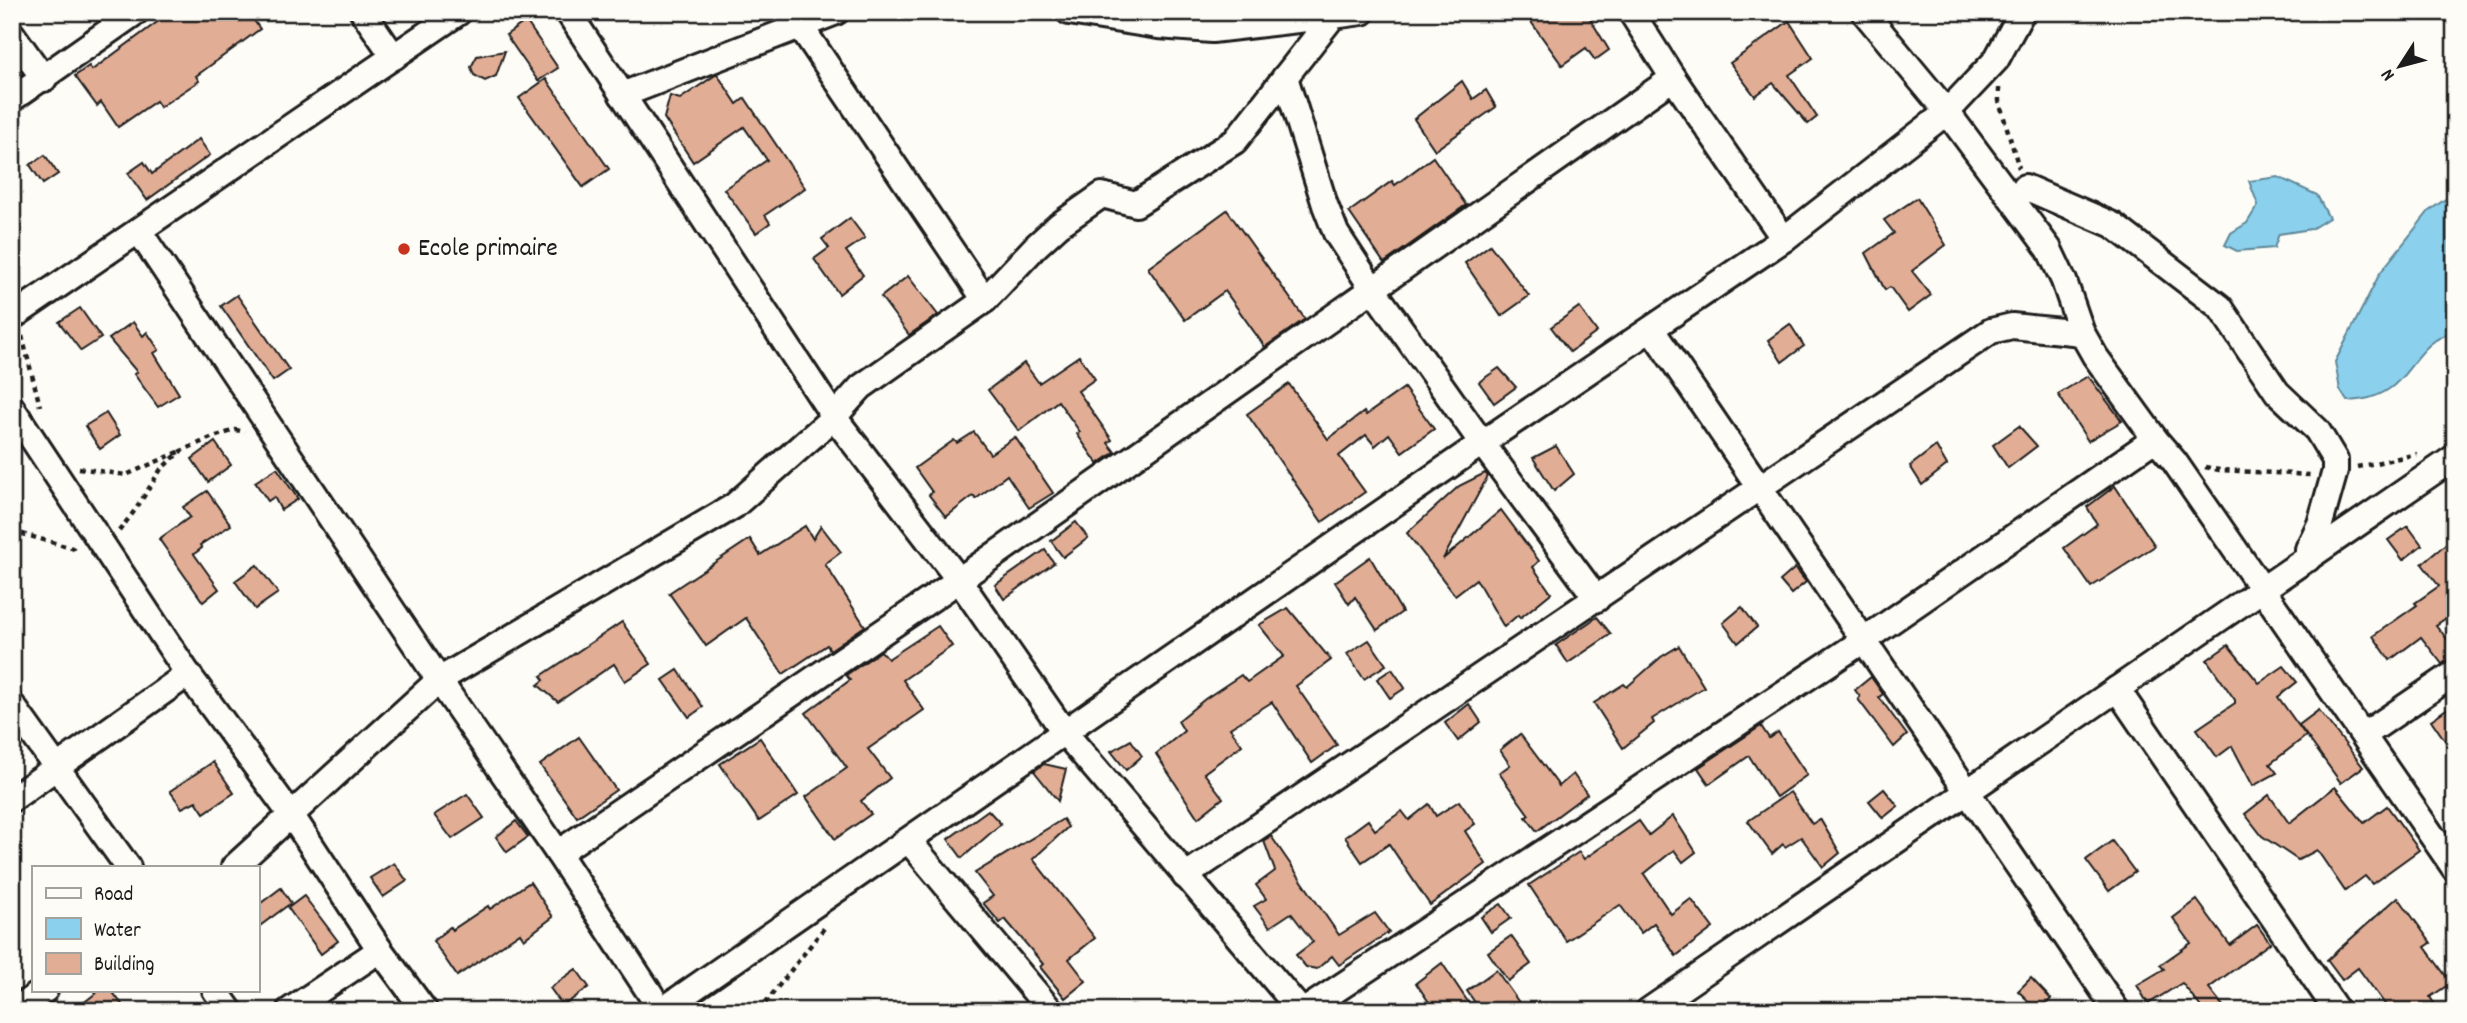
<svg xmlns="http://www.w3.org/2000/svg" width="2467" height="1023" viewBox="0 0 2467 1023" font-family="Dekko,sans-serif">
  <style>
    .water { fill: #8bd0ed; stroke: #5f8899; stroke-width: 2 }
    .building { fill: #e1ad95; stroke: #1c1c1c; stroke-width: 2 }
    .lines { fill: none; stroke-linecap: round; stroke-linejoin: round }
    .minor-casing { stroke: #1c1c1c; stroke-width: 30 }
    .path { stroke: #1c1c1c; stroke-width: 4.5; stroke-dasharray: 5 5; stroke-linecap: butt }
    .minor { stroke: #fdfcf7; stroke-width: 24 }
    .poi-dot { fill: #c8321e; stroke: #fdfcf7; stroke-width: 2.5 }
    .labels { text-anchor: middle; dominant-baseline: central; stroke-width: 5; stroke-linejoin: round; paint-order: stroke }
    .poi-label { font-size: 26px; fill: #1c1c1c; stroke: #fdfcf7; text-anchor: start }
  </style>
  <rect width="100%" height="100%" fill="#fdfcf7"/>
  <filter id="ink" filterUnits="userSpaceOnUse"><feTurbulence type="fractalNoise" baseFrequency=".0143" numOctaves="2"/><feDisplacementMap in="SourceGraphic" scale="14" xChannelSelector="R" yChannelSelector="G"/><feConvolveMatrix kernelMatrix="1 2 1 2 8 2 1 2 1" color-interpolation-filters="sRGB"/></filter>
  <g filter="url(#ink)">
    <g class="water">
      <polygon points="2278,177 2317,195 2329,218 2311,229 2279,234 2274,248 2237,251 2225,245 2231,233 2247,223 2258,205 2249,181"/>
      <path d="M2455,192V333C2423,336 2411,375 2389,389C2376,398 2363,400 2347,401L2340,390L2335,362L2380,273L2429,211Z"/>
    </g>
    <g class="building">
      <polygon points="171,12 248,12 260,29 196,76 199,81 160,107 156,101 118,127 101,102 97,106 75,76 89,66 92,70"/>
      <polygon points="1524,12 1586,12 1609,50 1595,60 1586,48 1562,65"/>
      <polygon points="526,21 558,68 538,81 506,35"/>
      <polygon points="1789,21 1813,58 1789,75 1817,117 1808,124 1773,83 1755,96 1730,63"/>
      <polygon points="505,51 496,76 485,81 474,75 471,67 477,56"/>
      <polygon points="717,74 737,104 745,98 805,188 765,215 770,223 756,233 724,189 767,160 744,127 693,162 664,118 670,96 680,99"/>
      <polygon points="546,79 609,169 583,187 519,98"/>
      <polygon points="1462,81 1473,99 1486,90 1496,107 1435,150 1414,119"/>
      <polygon points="199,139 210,155 147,200 128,173 144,162 152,174"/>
      <polygon points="45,155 58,174 43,184 30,165"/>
      <polygon points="1433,157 1466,205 1384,263 1349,212 1392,181 1395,185"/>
      <polygon points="1917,198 1946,245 1912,271 1931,295 1908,312 1890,287 1885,290 1866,253 1894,233 1884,220"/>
      <polygon points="1227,210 1305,319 1265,347 1225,291 1185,320 1148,268"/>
      <polygon points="850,218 865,238 846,251 863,275 839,294 814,259 829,248 822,239"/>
      <polygon points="1490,245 1529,296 1501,316 1465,263"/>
      <polygon points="908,276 938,315 909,335 881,297"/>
      <polygon points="237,295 289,370 273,381 221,306"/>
      <polygon points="1579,307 1597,332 1570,352 1551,327"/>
      <polygon points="80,308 101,338 81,351 59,322"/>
      <polygon points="133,322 143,336 147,332 159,350 154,353 179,394 158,407 134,374 137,372 109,339"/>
      <polygon points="1790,324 1804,346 1782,362 1768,340"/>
      <polygon points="1079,356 1095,379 1078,391 1112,440 1108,443 1115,452 1098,464 1077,434 1080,432 1058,401 1019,431 988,390 1024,363 1039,383"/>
      <polygon points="1499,368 1516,387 1494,403 1479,382"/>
      <polygon points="2088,376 2122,421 2088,441 2058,394"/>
      <polygon points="1289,384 1328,439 1364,412 1366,415 1404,388 1434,429 1402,452 1389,434 1375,446 1366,435 1339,456 1365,492 1322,522 1247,414"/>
      <polygon points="106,413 120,435 100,449 85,426"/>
      <polygon points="2019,426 2037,446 2008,468 1993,445"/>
      <polygon points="974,432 990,454 1015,437 1053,493 1029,508 1007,475 976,499 973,496 946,517 929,495 932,492 915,468 954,440 957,443"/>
      <polygon points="215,442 231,465 208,482 192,459"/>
      <polygon points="1556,446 1574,474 1554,491 1533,458"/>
      <polygon points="1936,446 1947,465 1922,485 1910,466"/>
      <polygon points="277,468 298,499 281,510 274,497 268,501 255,482"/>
      <polygon points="1485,473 1488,476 1443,559 1501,510 1539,561 1533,567 1551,593 1520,618 1518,615 1504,627 1476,579 1455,595 1407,533 1459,486"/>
      <polygon points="2115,486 2155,546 2091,587 2064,548 2097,524 2087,507"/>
      <polygon points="207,491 231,525 200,545 202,548 194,554 219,589 203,602 159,539 190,517 183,507"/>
      <polygon points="1076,522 1088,538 1063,557 1051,541"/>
      <polygon points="805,526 813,539 821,526 841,552 825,564 865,626 830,650 827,645 783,674 746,618 706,646 669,593 750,539 760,555"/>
      <polygon points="2408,526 2422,545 2403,560 2388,540"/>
      <polygon points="2455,536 2455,612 2436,625 2455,649 2455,655 2442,664 2421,637 2390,660 2373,636 2417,605 2415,603 2439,586 2422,564"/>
      <polygon points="1045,550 1054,563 1004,599 995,585"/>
      <polygon points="1370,557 1402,612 1377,630 1355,597 1349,604 1335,582"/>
      <polygon points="257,565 278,593 255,609 235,581"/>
      <polygon points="1795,568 1806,582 1791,594 1780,581"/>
      <polygon points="1742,607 1757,627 1738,643 1723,623"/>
      <polygon points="1288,608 1331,660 1296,686 1337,745 1312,763 1272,702 1230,728 1242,745 1204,773 1223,798 1198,818 1156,754 1184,731 1178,721 1205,699 1241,675 1247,682 1284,656 1259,625"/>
      <polygon points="1597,617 1611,634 1568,663 1556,645"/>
      <polygon points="622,622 651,664 625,681 614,664 558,702 538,685 544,680 541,676"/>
      <polygon points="938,626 952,646 903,680 924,710 868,749 890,778 861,801 871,814 835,839 806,797 847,768 806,713 850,680 846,675 881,651 888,659"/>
      <polygon points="1369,640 1386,665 1364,679 1347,654"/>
      <polygon points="2228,645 2259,683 2284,666 2297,682 2278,697 2306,736 2270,764 2277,773 2253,786 2232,746 2217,757 2197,729 2235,703 2235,700 2207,660"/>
      <polygon points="1679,646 1704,687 1652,719 1654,723 1623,748 1594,703 1624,684 1627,687 1661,657"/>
      <polygon points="1392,669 1405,688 1390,698 1377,679"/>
      <polygon points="678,670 703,707 689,717 663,680"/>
      <polygon points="1871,677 1883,694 1879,697 1907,735 1894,747 1858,699 1860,697 1855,690"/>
      <polygon points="2455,703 2455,755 2431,720"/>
      <polygon points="1469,704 1481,722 1458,741 1445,723"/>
      <polygon points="2319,710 2363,767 2341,783 2299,725"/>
      <polygon points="1761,726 1769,738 1778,732 1807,775 1776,797 1749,756 1709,784 1698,768"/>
      <polygon points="1520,734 1559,786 1573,774 1587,794 1537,831 1526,817 1529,815 1499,773 1510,765 1500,750"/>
      <polygon points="579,737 616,790 577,817 540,765"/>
      <polygon points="760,738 798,795 759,821 720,764"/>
      <polygon points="1131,740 1142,756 1126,770 1111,751"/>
      <polygon points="213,762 234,793 204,813 196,801 182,808 170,791"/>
      <polygon points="1044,764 1066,769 1058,801 1034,771"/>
      <polygon points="2335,787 2364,823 2387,806 2419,850 2372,884 2365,876 2345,891 2317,850 2298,860 2262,836 2245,814 2269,795 2289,823"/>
      <polygon points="1884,789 1898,806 1883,818 1869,801"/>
      <polygon points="1790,792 1812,824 1820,819 1840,853 1823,867 1801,837 1785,847 1783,844 1772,854 1748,821"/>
      <polygon points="467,794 484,818 452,839 434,815"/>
      <polygon points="1459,801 1475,824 1465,831 1486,864 1430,905 1389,844 1362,862 1345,837 1368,820 1375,830 1402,811 1409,820 1429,804 1436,816"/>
      <polygon points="988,810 1001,824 962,858 948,839"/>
      <polygon points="1673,816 1696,852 1683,862 1674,850 1644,874 1671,914 1691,899 1713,928 1676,956 1654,923 1641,933 1620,905 1566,941 1529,885 1579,852 1584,859 1639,821 1649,835"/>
      <polygon points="1063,819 1068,827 1033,859 1095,938 1069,959 1086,981 1065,998 1040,967 1043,964 1005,919 1000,923 983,903 993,896 975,873"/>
      <polygon points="516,821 528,837 507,852 496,837"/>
      <polygon points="1271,836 1339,935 1375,913 1389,932 1339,965 1332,956 1317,969 1306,967 1296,955 1313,942 1291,913 1270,927 1254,906 1266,899 1256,885 1275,871 1264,841"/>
      <polygon points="2112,841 2135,872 2109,891 2086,860"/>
      <polygon points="394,863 407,881 383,897 370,878"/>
      <polygon points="530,882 553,917 524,939 520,933 457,976 433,941 450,927 452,930 488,906 490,909"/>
      <polygon points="281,888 291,903 257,928 257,906"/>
      <polygon points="304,896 338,941 321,954 288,908"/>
      <polygon points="2398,897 2431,943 2425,947 2451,983 2430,997 2439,1011 2390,1011 2358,968 2342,980 2327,960"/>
      <polygon points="2197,900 2230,945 2257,925 2270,943 2209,988 2227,1011 2204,1011 2182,983 2148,1004 2137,985 2164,969 2160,965 2191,943 2173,918"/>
      <polygon points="1501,904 1511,918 1491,932 1481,917"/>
      <polygon points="1511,936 1531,964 1508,981 1488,952"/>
      <polygon points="1442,963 1474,1011 1435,1011 1416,983"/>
      <polygon points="576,969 589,987 563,1006 550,988"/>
      <polygon points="1496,970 1525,1011 1481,1011 1467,991"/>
      <polygon points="2031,978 2051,999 2039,1011 2018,991"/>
      <polygon points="100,990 111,990 127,1011 73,1011"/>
    </g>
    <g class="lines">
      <defs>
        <g id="minor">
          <polyline points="363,12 394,57"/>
          <polyline points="568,12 834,417 959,580 1065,733 1301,1011"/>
          <polyline points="791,12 985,300"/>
          <polyline points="1069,12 1158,26 1212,30 1333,16"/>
          <polyline points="1631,12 1673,78 1784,239"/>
          <polyline points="1864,12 1947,112 2049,249 2064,281 2082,333 2095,356 2155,439 2174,461 2455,869"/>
          <polyline points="12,34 44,79"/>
          <polyline points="1285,77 1325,205 1336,233 1372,288 1482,443 1597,599"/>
          <polyline points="622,95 836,12"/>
          <polyline points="12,99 136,12"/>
          <polyline points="2025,187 2113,225 2220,307 2277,392 2317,430 2335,460 2335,471 2320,524 2308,549 2308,559"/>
          <polyline points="139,231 439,680 558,853 661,1010"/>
          <polyline points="12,317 459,12"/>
          <polyline points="1652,330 2117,1011"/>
          <polyline points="12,408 188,674 292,816 380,950 425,1011"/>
          <polyline points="2117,689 2337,1011"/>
          <polyline points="12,705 128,867"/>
          <polyline points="2364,735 2455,673"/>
          <polyline points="12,799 188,674"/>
          <polyline points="909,841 1051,1011"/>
          <polyline points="558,853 959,580 1673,78"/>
          <polyline points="234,867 439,680 734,506 834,417 861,387 985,300 1036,246 1059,225 1102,195 1136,204 1235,141 1333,16 1362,12"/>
          <polyline points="1185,876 1991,331 2012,326 2082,333"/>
          <polyline points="215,990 230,1011"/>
          <polyline points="13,1011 45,990"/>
          <polyline points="289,1011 380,950"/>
          <polyline points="661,1011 1482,443 1784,239 1947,112 1996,60 2022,12"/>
          <polyline points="1304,1011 1864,640 2155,439"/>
          <polyline points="1648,1011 2455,457"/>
        </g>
      </defs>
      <use href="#minor" class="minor-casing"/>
      <g class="path">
        <polyline points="1999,88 1999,101 2019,168"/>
        <polyline points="22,336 40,406"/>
        <polyline points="2205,467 2219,470 2311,475"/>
        <polyline points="2357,467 2417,454"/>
        <polyline points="79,468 126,475 181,451"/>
        <polyline points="12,531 72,548 78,552"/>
        <polyline points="119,531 136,509 161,469 181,451 213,437 236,430 245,432"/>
        <polyline points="759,1011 825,927"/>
      </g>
      <use href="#minor" class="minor"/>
    </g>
  </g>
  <circle class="poi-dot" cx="404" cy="249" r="7"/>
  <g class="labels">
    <g class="poi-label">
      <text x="418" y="249">Ecole primaire</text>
    </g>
  </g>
  <rect width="2467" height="1023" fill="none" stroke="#fdfcf7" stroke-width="42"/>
  <rect x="21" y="21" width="2425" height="981" fill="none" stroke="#1c1c1c" stroke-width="2.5" filter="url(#ink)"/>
  <rect x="32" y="866" width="228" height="126" fill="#fdfcf7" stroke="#a3a29f" stroke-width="2"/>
  <rect x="46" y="888" width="35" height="10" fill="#fdfcf7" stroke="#a3a29f" stroke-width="2"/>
  <text x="94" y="900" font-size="21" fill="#1c1c1c">Road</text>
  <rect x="46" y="918" width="35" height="21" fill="#8bd0ed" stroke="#a3a29f" stroke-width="2"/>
  <text x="94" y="936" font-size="21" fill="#1c1c1c">Water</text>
  <rect x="46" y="953" width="35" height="21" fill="#e1ad95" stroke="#a3a29f" stroke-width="2"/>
  <text x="94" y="970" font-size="21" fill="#1c1c1c">Building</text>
  <g transform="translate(2400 66) rotate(234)" stroke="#fdfcf7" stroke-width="5" paint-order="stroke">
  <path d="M0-5L12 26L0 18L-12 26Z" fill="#1c1c1c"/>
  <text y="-10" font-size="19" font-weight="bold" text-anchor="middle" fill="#1c1c1c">N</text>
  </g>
</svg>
